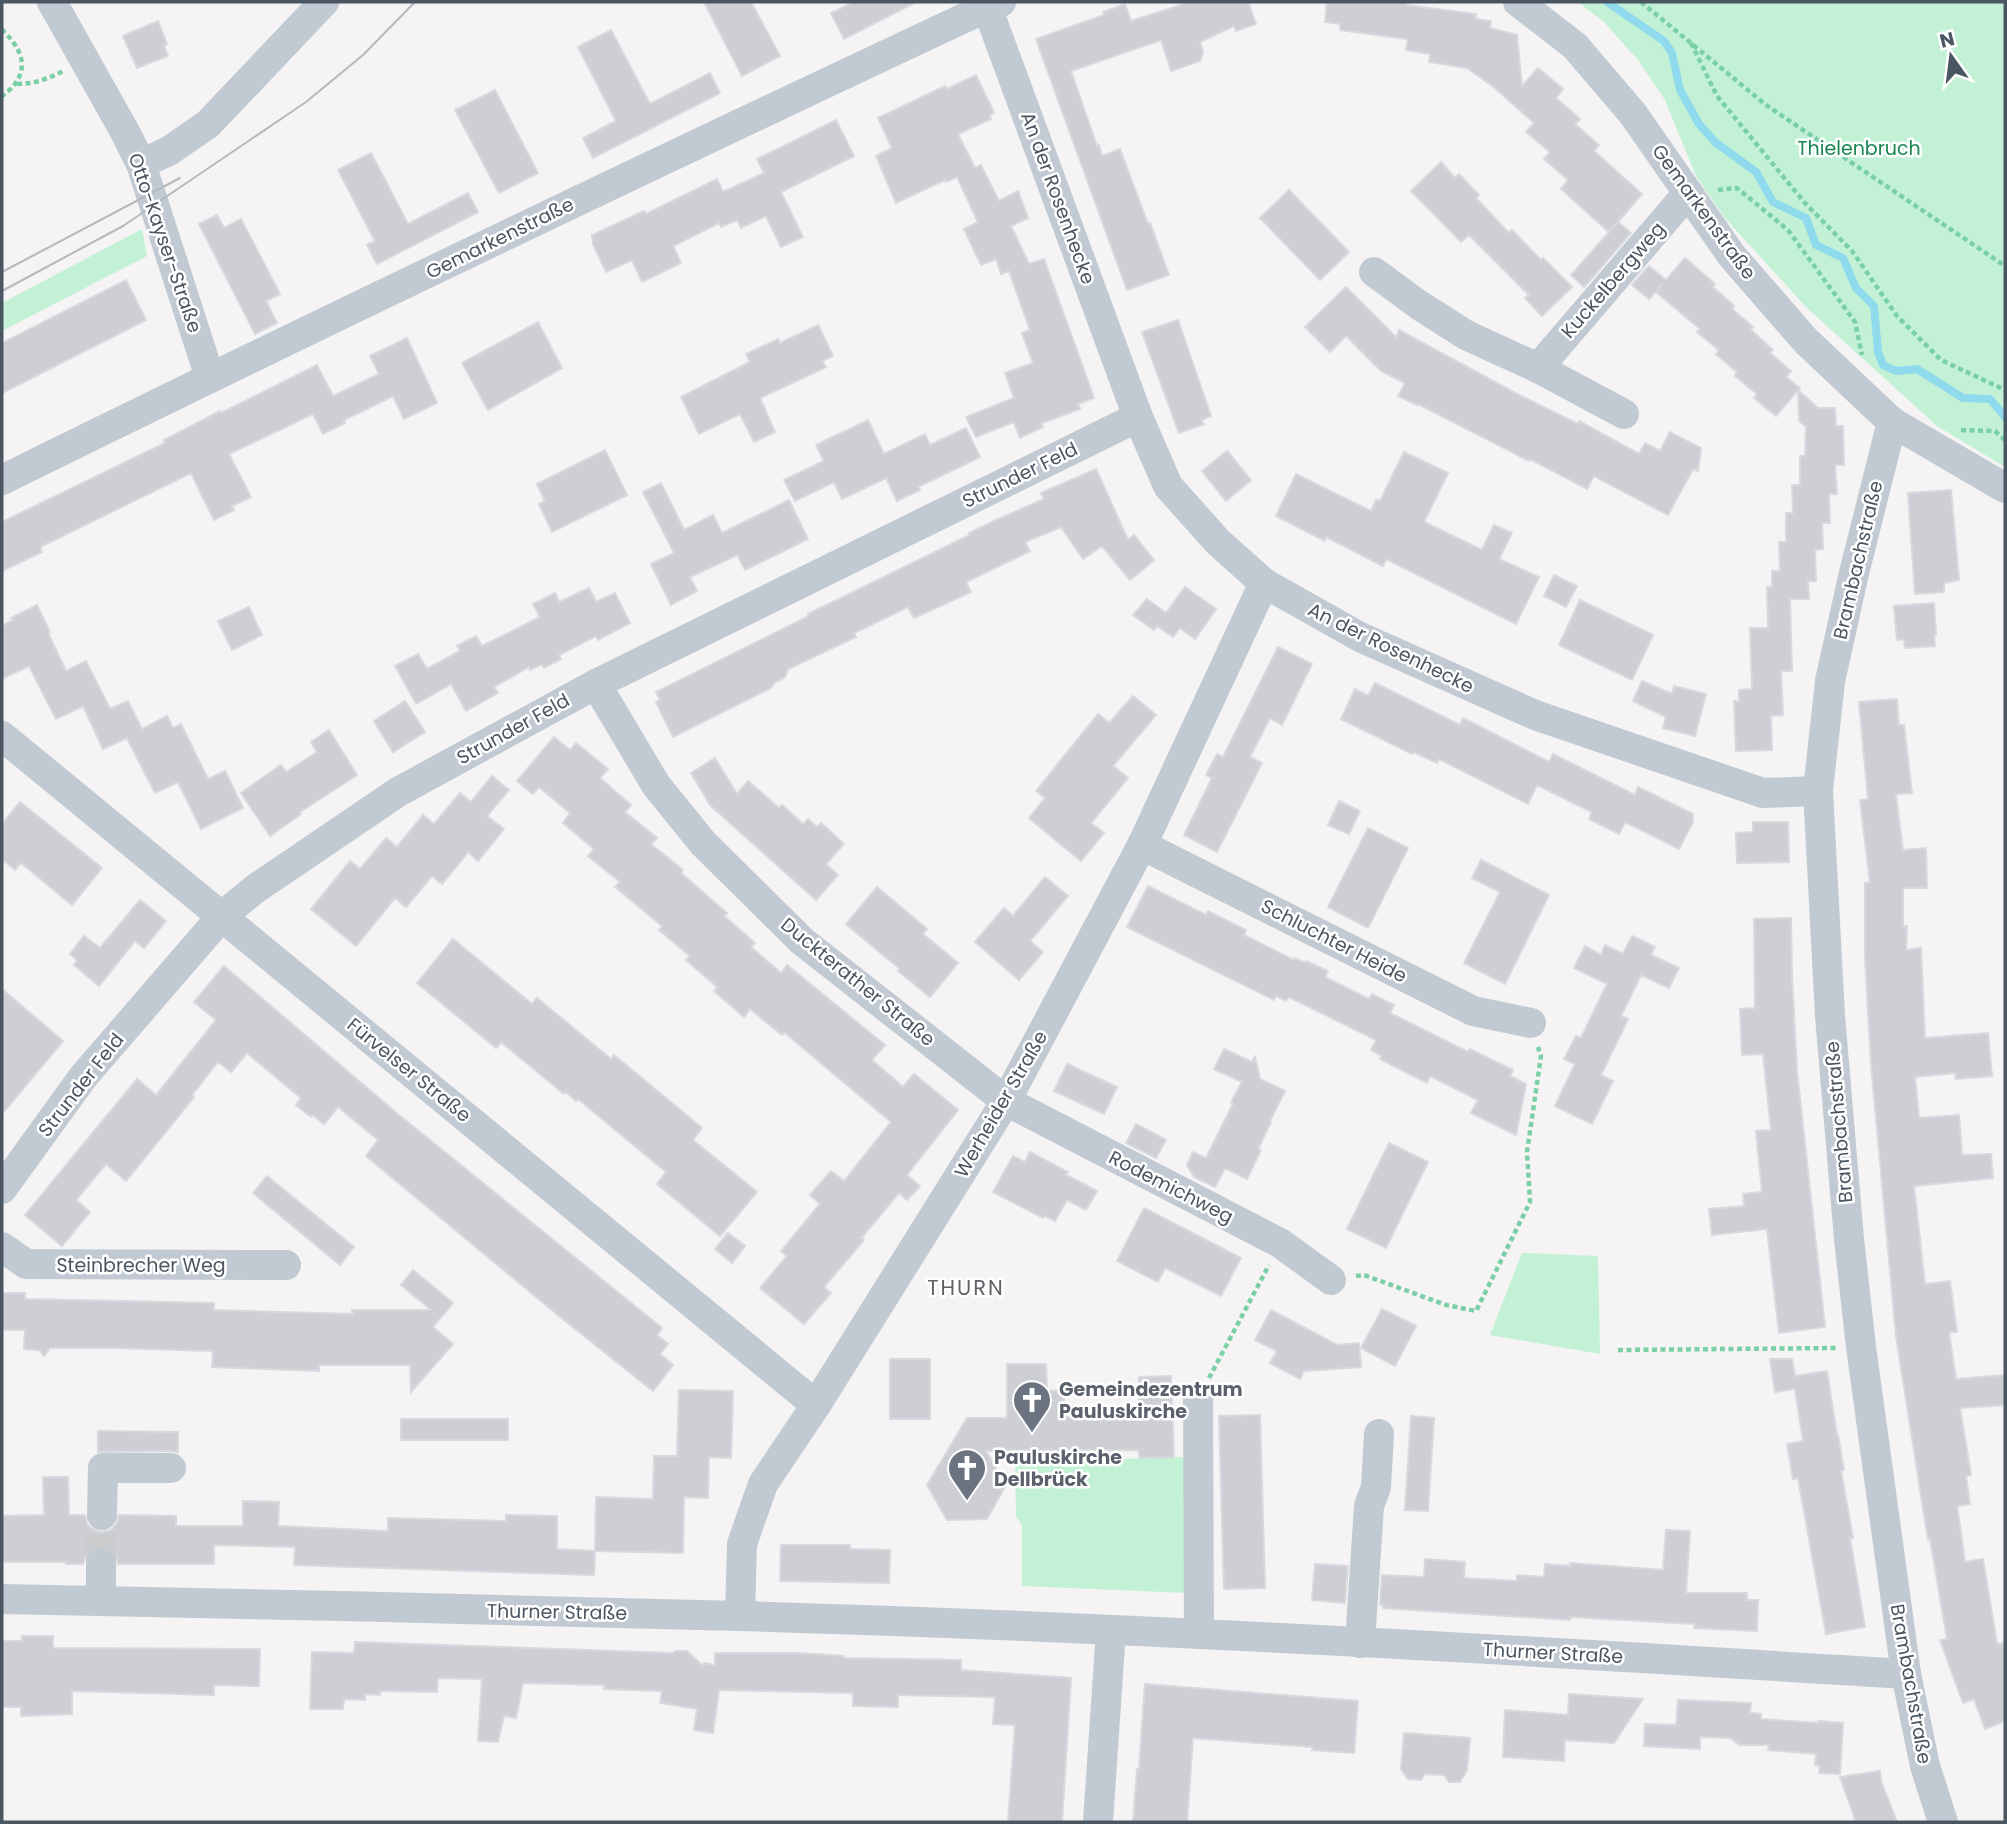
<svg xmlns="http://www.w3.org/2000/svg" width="2007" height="1824" viewBox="0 0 2007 1824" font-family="Poppins,sans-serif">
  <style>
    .green { fill: #c3f1d5 }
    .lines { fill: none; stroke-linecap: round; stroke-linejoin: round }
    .stream { stroke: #90daee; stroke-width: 8 }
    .building { fill: #cdcfd5; stroke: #d7d9de; stroke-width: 2 }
    .minor-tunnel { stroke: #caccce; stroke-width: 30; stroke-dasharray: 30 15; stroke-linecap: butt }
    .path { stroke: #7ad0a6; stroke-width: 4.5; stroke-dasharray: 5 3.5; stroke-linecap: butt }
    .minor { stroke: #c1cad2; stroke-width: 30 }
    .tram { stroke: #b5b8bd; stroke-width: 2 }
    .labels { text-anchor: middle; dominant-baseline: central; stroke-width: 5; stroke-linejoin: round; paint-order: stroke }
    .park-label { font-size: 19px; fill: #17864f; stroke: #fff }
    .street-label { font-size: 19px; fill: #4a5661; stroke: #fff }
    .worship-label { font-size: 19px; font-weight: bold; fill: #5b616d; stroke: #fff; text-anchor: start }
    .neighbourhood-label { font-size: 21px; letter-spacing: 2px; fill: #5f6368; stroke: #fff }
  </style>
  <rect width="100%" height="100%" fill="#f5f3f3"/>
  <g class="green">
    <polygon points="1578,2 2005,2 2005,467 1937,426 1807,308 1724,217 1696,176 1665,100 1638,60 1604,22"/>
    <polygon points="142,229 147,256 2,331 2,303"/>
    <polygon points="1522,1253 1598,1256 1600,1354 1490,1335"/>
    <polygon points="1186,1457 1187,1593 1022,1586 1022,1525 1016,1517 1015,1462"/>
  </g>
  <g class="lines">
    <polyline class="stream" points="1607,2 1664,41 1672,53 1680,90 1699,124 1715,142 1756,172 1773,202 1806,218 1816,245 1843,258 1856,288 1874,306 1878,352 1883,365 1896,371 1917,369 1963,398 1990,399 2005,417"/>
  </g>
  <g class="building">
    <polygon points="704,2 751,2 780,56 742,76"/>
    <polygon points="854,2 916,2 844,39 831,13"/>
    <polygon points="1190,2 1248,2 1256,24 1236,31 1234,26 1200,42 1203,53 1200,61 1171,71 1161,40 1071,71 1097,146 1099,145 1102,156 1120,149 1148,224 1150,223 1169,275 1127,290 1036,39 1104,15 1103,12 1125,4 1131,21"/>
    <polygon points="1327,2 1406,2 1406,5 1476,14 1475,19 1491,21 1490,28 1517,35 1522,86 1538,68 1563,89 1556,98 1580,119 1575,124 1599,145 1594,151 1642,194 1609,232 1561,189 1568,180 1544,159 1550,152 1526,132 1534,123 1495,88 1467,68 1429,62 1430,54 1406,50 1408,39 1340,30 1340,24 1325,22"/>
    <polygon points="158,21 167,44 164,46 168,56 137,68 123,36"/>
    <polygon points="611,30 650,104 710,73 720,93 593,158 583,138 616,121 578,47"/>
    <polygon points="976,75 994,113 989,115 991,119 958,134 975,168 981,165 999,201 1018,191 1028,218 1011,226 1029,264 1044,259 1094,398 1078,404 1080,409 1042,423 1043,427 1020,438 1014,422 976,437 966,417 1014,398 1005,373 1033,363 1022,333 1030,330 1009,271 1001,274 996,259 981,265 964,229 978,222 957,177 946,182 945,180 896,203 876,156 892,148 878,118 945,86 947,89"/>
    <polygon points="495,90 538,173 499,193 455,110"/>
    <polygon points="836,120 854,156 781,192 803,237 781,247 766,216 741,228 737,220 721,227 719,223 673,246 681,263 642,282 632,260 606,272 593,244 592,235 644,211 646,214 717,179 723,192 764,173 757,159"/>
    <polygon points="371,153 408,224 468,193 478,212 377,264 367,245 375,241 338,170"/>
    <polygon points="1441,162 1455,178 1459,174 1479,195 1476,198 1509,233 1512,230 1541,260 1543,258 1572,287 1542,316 1525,298 1529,295 1469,235 1461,242 1411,191"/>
    <polygon points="1289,190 1349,252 1320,280 1260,218"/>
    <polygon points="217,215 224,228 241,219 280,294 266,301 277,323 255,334 199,224"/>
    <polygon points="1618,222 1631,233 1584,287 1571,275"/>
    <polygon points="1685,258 1715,284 1713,287 1734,306 1732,309 1753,327 1751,330 1773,350 1770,353 1791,371 1786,377 1800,388 1798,390 1818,408 1835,408 1836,426 1843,426 1844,465 1835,465 1837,494 1829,494 1830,523 1822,523 1823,549 1815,550 1816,581 1808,581 1809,599 1790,599 1792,671 1781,671 1783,715 1771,716 1772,750 1736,751 1734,701 1739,702 1739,690 1752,689 1750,628 1768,628 1767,587 1772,587 1772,571 1780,571 1779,542 1786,542 1786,513 1793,513 1792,485 1800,485 1800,456 1805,456 1806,427 1799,421 1798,390 1776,416 1754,398 1757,394 1735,376 1737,372 1716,354 1719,350 1697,332 1700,329 1656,292 1663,283 1649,299 1632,285 1649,266 1666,280"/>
    <polygon points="126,280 146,320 2,393 2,343"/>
    <polygon points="1346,287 1396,337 1399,330 1519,395 1578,424 1579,421 1639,454 1645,443 1660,451 1670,432 1701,448 1698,471 1693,469 1668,515 1594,476 1587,489 1530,459 1529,461 1418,404 1417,405 1398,396 1405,383 1381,371 1346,336 1330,352 1305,327"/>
    <polygon points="1178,320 1211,416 1201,420 1204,424 1179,433 1142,332"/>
    <polygon points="538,322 562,368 488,410 462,363"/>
    <polygon points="818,325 833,356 822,361 826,367 760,398 775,432 754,442 740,414 699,434 681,397 750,362 746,354 778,339 780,343"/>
    <polygon points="407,338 437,403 404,419 393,396 344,420 345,423 323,434 313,414 229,454 251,497 232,506 234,510 214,520 191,473 40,547 42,552 2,571 2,522 165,443 164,440 220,411 221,413 317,365 333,396 379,374 370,356"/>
    <polygon points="868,420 884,454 925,434 930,445 966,428 980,457 918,487 920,490 897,501 886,478 842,499 834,482 795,501 784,480 824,461 816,445"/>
    <polygon points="605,450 627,495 552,532 539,504 545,501 537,484"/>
    <polygon points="1227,451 1251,480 1226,501 1202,471"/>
    <polygon points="1404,452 1448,473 1424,522 1482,550 1494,525 1512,533 1499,559 1539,577 1516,624 1386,559 1383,566 1326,537 1325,541 1276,516 1296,474 1371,511 1376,500 1380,501"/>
    <polygon points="1096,469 1128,540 1134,535 1154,560 1130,580 1102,546 1083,559 1061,527 1025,542 1030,551 966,582 971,592 914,618 908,607 854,633 856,637 788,669 785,677 774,683 771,688 673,737 656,702 660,700 656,692 809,616 808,614 970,535 969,533 994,521 1044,499 1041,493"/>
    <polygon points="661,483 684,530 713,515 722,533 789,500 808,539 745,570 737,555 690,577 697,591 671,605 651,564 674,553 643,492"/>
    <polygon points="1951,490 1959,580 1944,583 1944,592 1915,594 1908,493"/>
    <polygon points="1554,575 1577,586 1566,607 1544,596"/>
    <polygon points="1185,587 1216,609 1195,639 1180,628 1173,637 1157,626 1154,630 1133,615 1147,599 1166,613"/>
    <polygon points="589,588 596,602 615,593 630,623 598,640 596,636 559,655 561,659 544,668 542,664 530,670 529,667 494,687 498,693 466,711 451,684 416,704 395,666 418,654 427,669 460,651 457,646 476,636 482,646 540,617 533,604 555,593 559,602"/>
    <polygon points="1580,600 1653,635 1632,680 1559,645"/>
    <polygon points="1934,603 1936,634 1934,635 1935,646 1905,648 1904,639 1897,640 1894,606"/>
    <polygon points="37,605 50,632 48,633 66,671 86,661 110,709 128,701 142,729 167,716 173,728 181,724 208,779 225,771 243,808 201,829 178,782 155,793 127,738 103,749 83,706 56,719 29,666 2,679 2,626 13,620 11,618"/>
    <polygon points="249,607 262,635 232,650 218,621"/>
    <polygon points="1278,647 1312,664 1282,725 1270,718 1250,757 1262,763 1217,852 1184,835 1212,778 1206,775 1217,754 1223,757"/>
    <polygon points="1642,681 1672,694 1674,686 1706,694 1695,736 1663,728 1666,717 1633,701"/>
    <polygon points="1375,683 1460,725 1463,718 1549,762 1553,754 1635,795 1638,787 1693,814 1693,822 1679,849 1625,822 1619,834 1589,819 1592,812 1537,785 1528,804 1439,759 1437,763 1413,752 1412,754 1341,719 1355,689 1368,696"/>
    <polygon points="1133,696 1156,715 1113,766 1128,778 1091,823 1104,833 1081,861 1029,818 1045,798 1036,791 1098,714 1109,723"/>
    <polygon points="1897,699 1899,725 1904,725 1912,793 1896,794 1903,850 1926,848 1927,888 1903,888 1903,926 1907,926 1906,950 1921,948 1925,1038 1988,1033 1992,1076 1956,1079 1955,1073 1915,1077 1919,1118 1959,1115 1962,1155 1991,1154 1993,1178 1914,1186 1925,1284 1950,1281 1957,1332 1949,1332 1956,1379 2005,1375 2005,1405 1960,1408 1971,1475 1966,1476 1970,1504 1957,1506 1965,1562 1983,1559 1997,1644 2005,1643 2005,1721 1985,1729 1974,1699 1963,1703 1940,1640 1947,1639 1930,1539 1928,1540 1896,1336 1871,1064 1865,957 1865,883 1870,883 1860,800 1868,799 1859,702"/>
    <polygon points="405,701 425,732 393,752 374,721"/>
    <polygon points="329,730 357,775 300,812 301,814 270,836 241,793 281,765 286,772 317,752 311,742"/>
    <polygon points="554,737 570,750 576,743 608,769 600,778 631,805 625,812 657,838 651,844 683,870 681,873 727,913 724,916 755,943 751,947 781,973 787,965 885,1045 872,1060 903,1087 914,1074 958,1110 907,1175 920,1186 907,1200 899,1193 861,1238 864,1240 824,1287 831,1293 804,1324 760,1288 787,1256 781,1251 820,1204 810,1195 831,1171 844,1181 891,1122 784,1032 782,1035 750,1009 744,1017 714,991 717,987 686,960 690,956 659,930 662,926 615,887 620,882 588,856 594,849 563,823 570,813 539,787 533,794 517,781"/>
    <polygon points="715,758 737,794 748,781 779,808 782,805 803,824 808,819 817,827 821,823 844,844 826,864 838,875 816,900 710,805 691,773"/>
    <polygon points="492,776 509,790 487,816 504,829 478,861 468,852 442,884 432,876 406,907 395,898 356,946 311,909 350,861 360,869 386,838 397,847 423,815 434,824 460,793 471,802"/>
    <polygon points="1339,801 1360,811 1349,834 1328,825"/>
    <polygon points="20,802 102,868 72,905 21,863 15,870 2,859 2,824"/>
    <polygon points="1753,822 1788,822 1789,862 1737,863 1736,833 1753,832"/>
    <polygon points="1368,828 1408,848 1368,928 1328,907"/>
    <polygon points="1481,860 1549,895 1505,984 1464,963 1500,892 1472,878"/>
    <polygon points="1045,877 1068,896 1030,941 1043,952 1019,980 975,942 1004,908 1013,916"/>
    <polygon points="1148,886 1206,915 1208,911 1246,930 1244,935 1294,960 1295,958 1305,963 1306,961 1328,971 1325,977 1369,999 1372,994 1394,1005 1390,1013 1468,1052 1470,1049 1513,1070 1510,1076 1526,1084 1516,1135 1471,1113 1478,1100 1430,1076 1427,1083 1380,1059 1382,1056 1371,1050 1376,1040 1289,997 1286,1001 1276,996 1274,1000 1127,927"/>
    <polygon points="877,887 927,929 923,934 958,963 930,997 898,971 900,969 846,924"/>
    <polygon points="140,900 166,921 144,948 135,941 99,986 74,965 77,960 70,954 84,936 100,948"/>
    <polygon points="1791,918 1792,977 1797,1071 1825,1327 1779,1333 1767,1229 1712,1235 1709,1209 1744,1206 1743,1194 1762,1192 1756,1131 1771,1130 1763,1054 1742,1055 1740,1009 1755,1008 1754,919"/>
    <polygon points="1632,936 1655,947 1651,955 1679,968 1669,988 1641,975 1621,1016 1628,1019 1601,1075 1613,1081 1592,1124 1555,1106 1575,1064 1564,1059 1576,1036 1581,1038 1607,984 1574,968 1585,946 1601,955 1605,945 1623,954"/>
    <polygon points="453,939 532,1004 537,998 611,1059 614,1055 702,1128 693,1140 757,1192 720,1236 657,1184 666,1172 578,1099 576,1101 566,1092 564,1094 501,1042 496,1048 417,983"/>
    <polygon points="224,966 399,1115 662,1328 657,1335 668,1344 660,1354 673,1365 653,1391 559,1316 366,1156 378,1140 338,1107 324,1124 313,1115 311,1117 296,1105 301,1098 247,1053 231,1072 218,1062 192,1095 194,1097 126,1181 106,1164 76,1200 90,1212 62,1246 25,1215 137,1079 156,1095 216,1020 194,1002"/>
    <polygon points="2,989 63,1041 2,1114"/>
    <polygon points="1224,1049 1252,1062 1255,1057 1260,1079 1285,1091 1270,1121 1271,1122 1258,1149 1261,1150 1247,1179 1225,1168 1215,1187 1194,1177 1187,1165 1193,1152 1206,1158 1233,1104 1231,1102 1242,1082 1214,1069"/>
    <polygon points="1067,1064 1117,1087 1104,1114 1054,1091"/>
    <polygon points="1136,1124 1166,1140 1156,1158 1126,1143"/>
    <polygon points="1389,1143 1428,1162 1386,1248 1347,1229"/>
    <polygon points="1030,1152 1068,1172 1066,1175 1097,1191 1086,1210 1067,1200 1055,1221 1045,1216 1043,1218 993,1192 1013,1156 1025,1162"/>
    <polygon points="267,1176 354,1247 340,1265 253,1193"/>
    <polygon points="1144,1208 1241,1258 1221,1296 1165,1268 1158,1282 1117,1261"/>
    <polygon points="728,1233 745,1246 732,1263 715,1249"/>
    <polygon points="413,1270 453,1303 433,1327 453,1344 411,1392 410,1365 319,1365 319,1371 212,1367 213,1351 114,1348 50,1348 44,1356 39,1350 24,1349 25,1330 2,1330 2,1293 25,1293 25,1299 214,1303 214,1310 353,1314 352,1310 431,1310 401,1285"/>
    <polygon points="1382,1309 1416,1326 1395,1366 1361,1348"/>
    <polygon points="1271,1310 1337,1345 1359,1343 1361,1367 1304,1371 1300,1379 1270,1363 1277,1351 1255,1340"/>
    <rect x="890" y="1359" width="40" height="60"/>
    <polygon points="1770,1359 1792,1359 1795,1376 1827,1371 1837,1435 1838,1435 1844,1470 1841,1471 1853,1538 1850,1538 1865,1627 1826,1634 1798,1478 1793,1479 1787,1444 1803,1441 1795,1389 1775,1392"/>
    <polygon points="1007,1364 1046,1364 1047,1391 1064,1390 1064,1417 1139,1417 1139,1377 1171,1376 1174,1457 1140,1458 1138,1450 986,1451 1006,1485 987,1519 947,1520 927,1485 967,1418 1007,1418"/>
    <polygon points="679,1390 733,1391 731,1458 709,1457 708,1498 684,1497 683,1553 595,1551 596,1497 653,1499 654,1456 677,1456"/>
    <polygon points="1260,1415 1265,1588 1224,1589 1219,1416"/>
    <polygon points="1411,1416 1434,1418 1428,1511 1405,1510"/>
    <rect x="401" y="1419" width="107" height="21"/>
    <polygon points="98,1431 178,1432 178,1452 171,1451 98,1452"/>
    <polygon points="43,1477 68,1477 69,1515 85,1515 87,1524 94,1530 101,1532 111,1530 117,1523 119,1515 176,1516 176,1526 243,1526 243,1501 279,1502 278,1526 388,1531 388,1518 506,1521 506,1515 557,1516 557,1549 595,1551 594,1575 294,1565 295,1547 214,1545 214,1564 118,1564 116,1555 109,1549 102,1547 92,1549 86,1556 83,1564 66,1564 66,1562 2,1562 2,1516 44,1515"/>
    <polygon points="1666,1530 1690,1531 1686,1593 1747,1593 1747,1600 1758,1600 1757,1631 1694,1628 1695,1624 1570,1617 1570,1620 1383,1608 1383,1605 1380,1605 1382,1575 1424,1577 1425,1559 1465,1562 1464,1578 1517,1581 1517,1575 1544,1577 1545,1564 1570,1566 1570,1563 1663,1570"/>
    <polygon points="781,1545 850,1545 850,1549 890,1550 889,1583 780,1581"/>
    <polygon points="1315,1564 1348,1566 1345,1603 1312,1600"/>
    <polygon points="22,1636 53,1636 53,1648 260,1649 259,1686 214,1685 214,1695 72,1691 72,1714 21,1716 21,1707 2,1707 2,1641 22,1641"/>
    <polygon points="355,1642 673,1653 676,1651 687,1651 703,1666 704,1663 715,1665 715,1653 797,1653 831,1655 844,1656 844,1658 961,1660 961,1670 1071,1678 1062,1822 1008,1822 1015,1725 993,1724 995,1697 898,1695 898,1707 853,1706 853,1693 719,1690 713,1733 694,1730 697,1709 660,1703 662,1691 604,1689 604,1685 523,1683 516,1718 504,1716 498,1742 478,1741 482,1679 438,1678 437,1692 380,1691 380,1695 365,1694 365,1700 344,1699 343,1709 310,1709 312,1652 354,1653"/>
    <polygon points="1145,1684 1358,1701 1354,1753 1312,1750 1313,1747 1193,1738 1187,1822 1133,1822 1137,1769 1139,1769"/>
    <polygon points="1569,1694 1643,1699 1614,1743 1565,1740 1564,1761 1503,1757 1505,1710 1568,1715"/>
    <polygon points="1678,1700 1751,1703 1750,1713 1761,1714 1761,1719 1818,1723 1818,1721 1843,1723 1840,1774 1819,1773 1820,1766 1815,1765 1816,1754 1768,1750 1769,1745 1739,1745 1731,1738 1700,1737 1700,1749 1644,1746 1645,1724 1676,1725"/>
    <polygon points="1404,1733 1470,1738 1467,1770 1460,1782 1449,1782 1444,1775 1425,1774 1421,1780 1408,1779 1401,1769"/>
    <polygon points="1880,1771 1881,1781 1897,1822 1856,1822 1840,1777"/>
  </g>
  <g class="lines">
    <polyline class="minor-tunnel" points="101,1564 102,1515"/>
    <g class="path">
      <polyline points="1641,2 1766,105 2005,266"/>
      <path d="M2,29C5,34 10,37 13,42C29,63 22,82 2,96"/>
      <polyline points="1691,43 1717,96 1804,202 1852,251 1897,316 1941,360 2005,390"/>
      <path d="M17,84C34,84 48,79 63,71"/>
      <polyline points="1718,190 1737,188 1788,230 1855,322 1862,355"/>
      <polyline points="1961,430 1995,431 2005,440"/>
      <polyline points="1356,1276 1364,1275 1446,1305 1476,1311 1530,1202 1527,1152 1541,1056 1538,1047"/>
      <polyline points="1618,1350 1836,1348"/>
      <polyline points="1209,1378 1269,1265"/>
    </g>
    <g class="minor">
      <polyline points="52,2 125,132 141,164 210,378"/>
      <polyline points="1518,2 1575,46 1633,114 1732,256 1806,341 1892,422 2005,488"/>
      <polyline points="987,7 1138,417 1168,486 1218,542 1264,583 1360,637 1535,715 1763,793 1818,791"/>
      <polyline points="141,164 169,151 208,124 324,2"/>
      <polyline points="1374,272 1419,305 1466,335 1538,368 1624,414"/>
      <polyline points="1538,368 1688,193"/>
      <polyline points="1892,422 1854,573 1830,681 1818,791 1830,1016 1849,1239 1861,1347 1906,1674 1925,1766 1943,1822"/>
      <path d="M2,480C320,323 641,170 962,19L1001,2"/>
      <polyline points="596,684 656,785 703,843 802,941 1006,1101 1280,1243 1331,1280"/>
      <polyline points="2,736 816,1405"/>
      <polyline points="1142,845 1473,1011 1531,1023"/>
      <polyline points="2,1189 83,1077 222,916 255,889 398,792 596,684 1138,417"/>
      <polyline points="2,1247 26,1264 286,1265"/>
      <polyline points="1198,1399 1199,1634"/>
      <polyline points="102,1515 103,1468 171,1468"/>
      <path d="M2,1599C248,1605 493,1608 739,1616C1129,1627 1518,1650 1906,1674"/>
      <polyline points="101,1601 101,1564"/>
      <polyline points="740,1616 742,1544 763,1484 816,1405 1006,1101 1142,845 1264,583"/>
      <polyline points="1360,1643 1369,1506 1376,1487 1379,1434"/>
      <polyline points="1098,1822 1111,1630"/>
    </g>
    <g class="tram">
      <polyline points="2,272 180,178"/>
      <polyline points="2,291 123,226 306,102 363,55 415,2"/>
    </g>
  </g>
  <defs>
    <symbol id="church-pin" viewBox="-11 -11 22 30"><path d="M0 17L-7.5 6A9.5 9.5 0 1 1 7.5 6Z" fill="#6b7280" stroke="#fff"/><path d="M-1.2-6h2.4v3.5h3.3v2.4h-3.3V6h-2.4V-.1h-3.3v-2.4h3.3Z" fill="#fff"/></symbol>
  </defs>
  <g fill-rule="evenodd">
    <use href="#church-pin" x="1010" y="1378" width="44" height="60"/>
    <use href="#church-pin" x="945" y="1446" width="44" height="60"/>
  </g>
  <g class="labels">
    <g class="park-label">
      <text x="1859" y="148">Thielenbruch</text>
    </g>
    <g class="street-label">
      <text transform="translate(1058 198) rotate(70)">An der Rosenhecke</text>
      <text transform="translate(1704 212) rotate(54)">Gemarkenstraße</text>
      <text transform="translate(500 238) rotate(-26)">Gemarkenstraße</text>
      <text transform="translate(165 243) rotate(71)">Otto-Kayser-Straße</text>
      <text transform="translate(1613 280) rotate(-49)">Kuckelbergweg</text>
      <text transform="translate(1020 475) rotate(-26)">Strunder Feld</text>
      <text transform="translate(1858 560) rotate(-77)">Brambachstraße</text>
      <text transform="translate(1391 648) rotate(26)">An der Rosenhecke</text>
      <text transform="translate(513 729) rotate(-29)">Strunder Feld</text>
      <text transform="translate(1334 941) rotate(27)">Schluchter Heide</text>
      <text transform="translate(858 982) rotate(39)">Duckterather Straße</text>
      <text transform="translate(409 1070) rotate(39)">Fürvelser Straße</text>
      <text transform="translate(81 1085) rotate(-52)">Strunder Feld</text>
      <text transform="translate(1001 1104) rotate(-60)">Werheider Straße</text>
      <text transform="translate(1839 1122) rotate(-95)">Brambachstraße</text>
      <text transform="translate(1171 1187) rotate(27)">Rodemichweg</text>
      <text x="141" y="1265">Steinbrecher Weg</text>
      <text transform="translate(557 1612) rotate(1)">Thurner Straße</text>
      <text transform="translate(1553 1653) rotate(3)">Thurner Straße</text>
      <text transform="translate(1911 1684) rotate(80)">Brambachstraße</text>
    </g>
    <g class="worship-label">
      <text x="1059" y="1389">Gemeindezentrum<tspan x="1059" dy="22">Pauluskirche</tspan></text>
      <text x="994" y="1457">Pauluskirche<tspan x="994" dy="22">Dellbrück</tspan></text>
    </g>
    <g class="neighbourhood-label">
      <text x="966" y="1287">THURN</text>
    </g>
  </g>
  <rect width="2007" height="1824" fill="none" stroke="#4a5661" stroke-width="7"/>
  <g transform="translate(1951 56) rotate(346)" stroke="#ffffff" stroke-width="5" paint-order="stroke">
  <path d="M0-5L12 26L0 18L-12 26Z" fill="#4a5661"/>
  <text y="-10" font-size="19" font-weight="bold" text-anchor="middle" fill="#4a5661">N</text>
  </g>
</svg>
